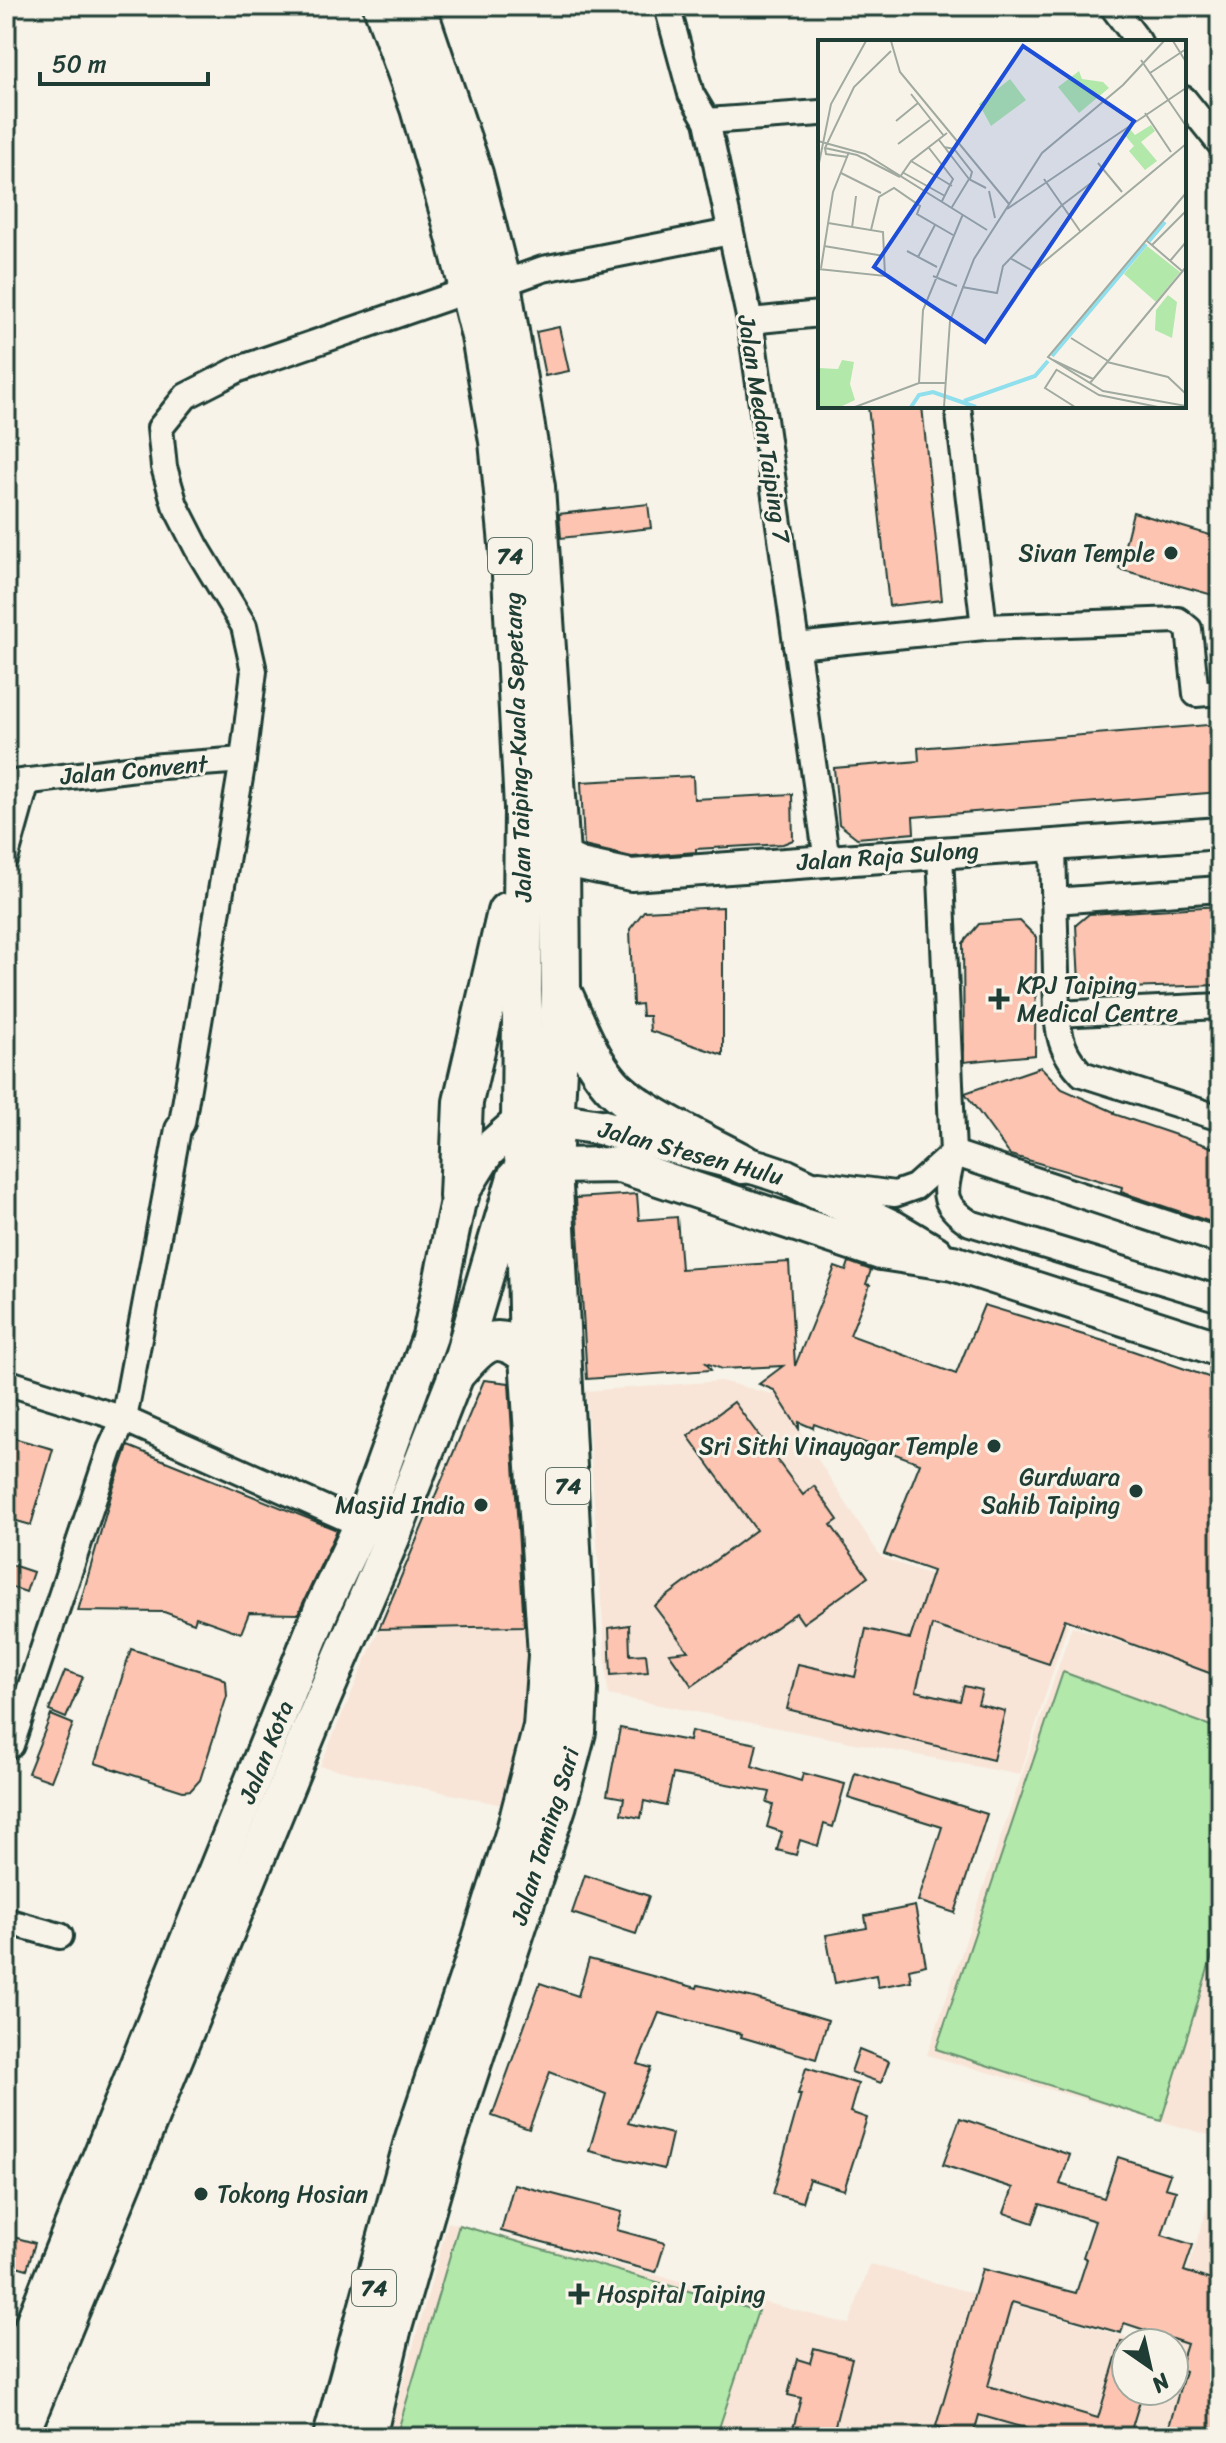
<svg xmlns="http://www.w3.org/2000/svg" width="1226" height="2443" viewBox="0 0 1226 2443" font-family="Sriracha,sans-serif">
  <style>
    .built { fill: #f8e5d8 }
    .green { fill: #b2e8aa; stroke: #68926f; stroke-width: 2 }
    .building { fill: #fcc4b1; stroke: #1f3d34; stroke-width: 2 }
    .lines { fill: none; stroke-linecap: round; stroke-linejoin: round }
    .minor-casing { stroke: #1f3d34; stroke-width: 30 }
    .tertiary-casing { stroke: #1f3d34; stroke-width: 36 }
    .secondary-casing { stroke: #1f3d34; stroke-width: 40 }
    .primary-casing { stroke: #1f3d34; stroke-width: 44 }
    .minor { stroke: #f7f3e8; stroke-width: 24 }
    .tertiary { stroke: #f7f3e8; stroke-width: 30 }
    .secondary { stroke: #f7f3e8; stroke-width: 34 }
    .primary { stroke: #f7f3e8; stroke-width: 38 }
    .poi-dot { fill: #1f3d34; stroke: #f7f3e8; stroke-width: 3 }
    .labels { text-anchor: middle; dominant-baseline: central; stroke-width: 6; stroke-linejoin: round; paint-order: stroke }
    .shield { fill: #f7f3e8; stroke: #60746a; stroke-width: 2 }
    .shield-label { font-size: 22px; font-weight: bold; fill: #1f3d34 }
    .street-label { font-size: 24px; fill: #1f3d34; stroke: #f7f3e8 }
    .poi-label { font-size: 24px; fill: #1f3d34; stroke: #f7f3e8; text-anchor: end }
    .inset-river { fill: none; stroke: #8fdfec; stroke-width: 4 }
    .inset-road { fill: none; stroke: #a1aaa0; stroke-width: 2 }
    .view { fill: #1d4ed8; fill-opacity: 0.15; stroke: #1d4ed8; stroke-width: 4 }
    .inset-edge { fill: none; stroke: #1f3d34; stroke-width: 4 }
  </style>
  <rect width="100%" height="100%" fill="#f7f3e8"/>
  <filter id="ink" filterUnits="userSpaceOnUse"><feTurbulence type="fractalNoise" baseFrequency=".0125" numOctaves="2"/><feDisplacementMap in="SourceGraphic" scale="16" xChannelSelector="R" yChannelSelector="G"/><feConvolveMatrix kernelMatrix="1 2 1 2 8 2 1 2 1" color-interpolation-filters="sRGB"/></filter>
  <g filter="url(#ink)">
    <g class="built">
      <polygon points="721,1381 776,1395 881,1557 1068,1624 1020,1775 608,1695 586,1391"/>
      <polygon points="538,1625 526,1743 507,1806 320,1766 379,1629"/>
      <polygon points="1072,1626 1220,1676 1220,2138 927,2055"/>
      <polygon points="1220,2168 1220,2437 388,2437 448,2222 849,2324 870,2264 1148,2343 1126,2343 1126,2391 1174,2391 1174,2343 1164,2343"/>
    </g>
    <g class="green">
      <polygon points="1063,1672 1219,1729 1220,1733 1220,1930 1161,2121 936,2049"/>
      <polygon points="459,2225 758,2311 716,2437 396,2437"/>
    </g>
    <g class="building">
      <polygon points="559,327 569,371 545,376 536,332"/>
      <polygon points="868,406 922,406 942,600 889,606"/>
      <polygon points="648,504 651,528 561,538 559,514"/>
      <polygon points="1133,512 1220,538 1220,597 1119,569"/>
      <polygon points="1220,724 1220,792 913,817 914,833 857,838 839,824 834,768 919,761 918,748"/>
      <polygon points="693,776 694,799 792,794 793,840 783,844 696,849 696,852 632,857 584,846 581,782"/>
      <polygon points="1220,906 1220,985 1093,989 1079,982 1076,925 1089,914"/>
      <polygon points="723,907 723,1055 650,1031 649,1016 642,1016 641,1004 633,1005 630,929 644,911"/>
      <polygon points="1020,921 1036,937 1035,1055 964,1062 963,943 979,924"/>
      <polygon points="1041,1067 1062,1089 1114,1112 1114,1114 1220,1150 1220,1225 1121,1192 1122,1187 1010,1155 965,1093"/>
      <polygon points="637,1194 639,1220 677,1217 681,1269 789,1262 795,1366 835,1267 846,1271 849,1262 871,1270 866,1284 870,1285 850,1335 956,1374 984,1305 1107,1342 1220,1381 1220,1677 1065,1619 1049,1664 932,1625 916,1691 960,1701 964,1686 982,1690 978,1704 1005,1711 993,1760 787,1709 798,1664 855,1677 866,1629 910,1639 933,1571 884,1554 920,1463 814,1424 813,1428 799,1422 799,1429 774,1390 759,1384 783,1366 722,1369 706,1363 711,1370 587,1379 576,1198"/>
      <polygon points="484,1380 509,1383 524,1626 379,1629"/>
      <polygon points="734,1402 803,1495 814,1486 838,1520 831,1525 868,1577 803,1623 796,1613 692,1686 669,1653 688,1651 654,1606 756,1530 688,1436"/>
      <polygon points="6,1436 53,1449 31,1525 6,1518"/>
      <polygon points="128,1446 337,1530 298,1614 249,1613 241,1633 196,1617 194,1623 164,1612 78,1611 112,1492"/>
      <polygon points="6,1563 33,1572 26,1592 6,1585"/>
      <polygon points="629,1625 630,1655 646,1654 648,1672 611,1675 609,1628"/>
      <polygon points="131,1649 220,1677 226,1682 227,1696 200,1780 191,1790 183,1791 95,1763"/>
      <polygon points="65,1671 83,1677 66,1718 49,1711"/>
      <polygon points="51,1715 73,1724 51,1781 28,1773"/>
      <polygon points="620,1728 689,1741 691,1731 757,1744 752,1766 801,1781 803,1773 845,1784 833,1827 824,1824 818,1846 800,1840 796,1855 777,1850 782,1832 767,1827 773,1805 767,1803 770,1792 673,1774 666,1806 644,1801 641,1818 621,1814 624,1798 607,1795"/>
      <polygon points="855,1773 987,1814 955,1913 918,1901 942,1827 848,1798"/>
      <polygon points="585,1875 649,1896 636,1934 572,1913"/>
      <polygon points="915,1906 926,1965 909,1969 911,1981 878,1987 876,1975 835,1983 826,1935 867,1928 865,1916"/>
      <polygon points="589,1959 697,1988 698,1985 754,1998 828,2020 816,2059 741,2037 742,2034 659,2013 638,2064 651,2068 628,2123 672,2134 664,2169 589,2151 606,2094 550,2072 529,2129 492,2116 540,1983 578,1996"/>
      <polygon points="859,2049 889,2061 881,2083 851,2072"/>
      <polygon points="806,2068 858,2084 850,2112 867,2118 844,2190 809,2179 802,2202 773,2194 801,2094 798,2094"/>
      <polygon points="960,2118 1070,2155 1060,2184 1104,2198 1118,2157 1170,2174 1165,2188 1176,2191 1162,2235 1193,2245 1184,2271 1220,2283 1220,2437 1194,2437 1168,2430 1185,2371 1179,2369 1187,2344 1124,2323 1121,2333 1012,2302 988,2386 1098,2418 1121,2341 1126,2342 1126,2391 1143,2391 1129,2437 1056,2437 979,2415 973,2437 936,2426 982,2269 1076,2293 1087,2259 1083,2257 1095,2221 1040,2204 1033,2223 1004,2213 1013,2188 943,2165"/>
      <polygon points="514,2184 622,2212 617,2230 665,2243 656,2272 501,2231"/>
      <polygon points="6,2235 35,2243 27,2269 6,2263"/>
      <polygon points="814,2348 852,2358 832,2437 791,2437 801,2398 788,2395 797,2359 810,2363"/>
    </g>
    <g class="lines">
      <defs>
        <g id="minor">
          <polyline points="667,6 691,94 707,121 750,321 827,861"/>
          <polyline points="1112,6 1139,42"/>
          <polyline points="1184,99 1220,144"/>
          <polyline points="707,121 820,113"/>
          <polyline points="501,284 543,269 730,232"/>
          <polyline points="750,321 820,314"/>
          <polyline points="958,406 984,627"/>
          <polyline points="796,646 984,627 1178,620 1189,629 1196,694 1220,692"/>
          <polyline points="6,784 136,768 243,760"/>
          <path d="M1053,845L1057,1014C1059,1040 1064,1055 1082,1074L1220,1118"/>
          <polyline points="6,856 27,781"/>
          <polyline points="1054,901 1220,889"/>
          <polyline points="1057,1014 1220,1006"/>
          <polyline points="819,1184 895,1194 915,1187 953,1153 940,853"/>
          <path d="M1220,1241L953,1153C947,1189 935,1200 970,1223L1220,1299"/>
          <polyline points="6,1382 124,1419 375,1531"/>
          <polyline points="11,1745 110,1450 124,1419 178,1129 182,1123 243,760 254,671 244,626 197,548 175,505 164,467 160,428 186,396 239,369 469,290"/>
          <polyline points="6,1921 60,1936"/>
        </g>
        <polyline id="tertiary" points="560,855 580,864 631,875 1220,833"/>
        <g id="secondary">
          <polyline points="6,2390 323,1606 362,1524 430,1336 459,1196 487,1151 521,1121 555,1120 600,1127 759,1168 786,1177 893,1228 935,1253"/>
          <polyline points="20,2437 310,1729 392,1538 458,1370 515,1177 525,1169 552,1166 620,1165 881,1252 953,1263 1220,1349"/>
        </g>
        <g id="primary">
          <path d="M564,997C578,1027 589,1059 611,1084C639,1115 705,1143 743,1164"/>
          <polyline points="459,1196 463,1102 507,912"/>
          <path d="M458,1370C483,1341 496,1329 529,1356"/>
          <polyline points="333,2437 415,2138 482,1940 516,1831 543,1727 548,1655 529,1356 525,1169 521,1121 524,808 512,575 499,441 481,336 451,217 420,108 383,6"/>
          <polyline points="366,2437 391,2331 444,2147 557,1804 576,1732 578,1689 552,1166 561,991 560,855 535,487 501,284 473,174 416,6"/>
        </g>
      </defs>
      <use href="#minor" class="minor-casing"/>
      <use href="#tertiary" class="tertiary-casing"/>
      <use href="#secondary" class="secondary-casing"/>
      <use href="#primary" class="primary-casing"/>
      <use href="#minor" class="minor"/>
      <use href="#tertiary" class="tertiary"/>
      <use href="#secondary" class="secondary"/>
      <use href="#primary" class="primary"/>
    </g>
  </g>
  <g class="poi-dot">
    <circle cx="1171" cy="553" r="8"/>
    <path d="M995 987h8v8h8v8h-8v8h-8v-8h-8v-8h8z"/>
    <circle cx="994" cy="1446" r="8"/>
    <circle cx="1136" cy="1491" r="8"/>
    <circle cx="481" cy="1505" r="8"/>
    <circle cx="201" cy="2194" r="8"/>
    <path d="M575 2282h8v8h8v8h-8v8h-8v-8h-8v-8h8z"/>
  </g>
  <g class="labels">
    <g class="shield">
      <rect x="488" y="538" width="44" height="36" rx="6"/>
      <rect x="546" y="1468" width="44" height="36" rx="6"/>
      <rect x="352" y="2270" width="44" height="36" rx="6"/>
    </g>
    <g class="shield-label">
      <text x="510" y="556">74</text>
      <text x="568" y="1486">74</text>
      <text x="374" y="2288">74</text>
    </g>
    <g class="street-label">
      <text transform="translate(764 429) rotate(81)">Jalan Medan Taiping 7</text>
      <text transform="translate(518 747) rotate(-92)">Jalan Taiping-Kuala Sepetang</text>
      <text transform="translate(134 770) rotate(-5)">Jalan Convent</text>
      <text transform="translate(888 856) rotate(-4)">Jalan Raja Sulong</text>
      <text transform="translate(691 1153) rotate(15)">Jalan Stesen Hulu</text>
      <text transform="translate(266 1752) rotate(-68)">Jalan Kota</text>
      <text transform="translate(545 1836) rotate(-73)">Jalan Taming Sari</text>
    </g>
    <g class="poi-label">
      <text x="1155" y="553">Sivan Temple</text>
      <text x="1017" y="985" text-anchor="start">KPJ Taiping<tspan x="1017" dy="28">Medical Centre</tspan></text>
      <text x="978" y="1446">Sri Sithi Vinayagar Temple</text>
      <text x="1120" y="1477">Gurdwara<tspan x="1120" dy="28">Sahib Taiping</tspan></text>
      <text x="465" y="1505">Masjid India</text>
      <text x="217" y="2194" text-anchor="start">Tokong Hosian</text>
      <text x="597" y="2294" text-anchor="start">Hospital Taiping</text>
    </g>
  </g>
  <g transform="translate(818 40)">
    <rect width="368" height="368" fill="#f7f3e8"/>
    <path d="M261,31L264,39L285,42L291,48L261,73L240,47ZM192,39L208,60L173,86L161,64ZM333,85L337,91L323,102L339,121L327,130L311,111L316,106L305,93L311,88L317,95ZM329,206L362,232L338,262L306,234ZM350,255L359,262L354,298L337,290L338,270ZM24,320L36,322L32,344L37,360L22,367H0V328L20,329Z" fill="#b2e8aa"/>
    <path class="inset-river" d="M331,201L347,182M234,316L328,204M146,361L217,336L230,321M93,367L101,355L115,352L158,367"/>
    <path class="inset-road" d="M73,1L82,32L191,164M355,1L368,22M73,11L36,47L7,108L39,115L82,137M323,20L368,86M332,33L368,9M93,54L126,96M327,73L353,112M78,81L100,63M121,100L151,139M0,101L47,114L169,190M80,104L112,80M126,107L136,109L154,132L152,139M7,108L8,114L30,117M111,108L135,139L124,161M93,121L134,146M280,123L304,152M0,128L13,64L48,1M84,132L127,156M23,133L63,153M82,137L93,121L129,93M226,139L262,191M171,151L177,178M368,153L230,317L285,351L368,366M134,167L151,139L168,148M189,169L368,48M34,188L38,156M53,190L61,157L76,148L102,166L99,174L135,195M328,200L364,231M334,205L368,171M6,206L66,216M89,211L119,227M100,217L117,185M192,218L215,231L368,104M352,221L368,202M3,228L15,152L31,112M0,229L67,236L65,192L10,183M115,236L139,246M144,247L179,253L185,226L243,166L273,143M253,298L290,321M235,320L275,339M289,322L350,337L368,354M239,329L227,348L257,367M239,330L281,355L340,367M101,343L105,270L145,174M272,343L368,227M37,367L101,343H127M126,367L132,281L156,219L224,113L305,45L346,1"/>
    <path class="view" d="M205,6L316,81L167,302L56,227Z"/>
    <rect width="368" height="368" class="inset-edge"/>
  </g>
  <rect width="1226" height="2443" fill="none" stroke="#f7f3e8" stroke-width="32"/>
  <rect x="16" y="16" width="1194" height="2411" fill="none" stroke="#1f3d34" stroke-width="3" filter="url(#ink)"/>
  <g transform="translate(1150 2367) rotate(146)"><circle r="38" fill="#f7f3e8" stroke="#a1aaa0" stroke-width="2"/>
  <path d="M0-6L14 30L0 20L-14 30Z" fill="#1f3d34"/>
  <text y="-12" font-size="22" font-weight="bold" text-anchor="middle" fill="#1f3d34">N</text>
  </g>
  <path d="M40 72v12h168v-12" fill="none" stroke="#1f3d34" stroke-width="4"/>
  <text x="52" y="72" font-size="24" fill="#1f3d34" stroke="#f7f3e8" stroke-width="6" paint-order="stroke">50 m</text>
</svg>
